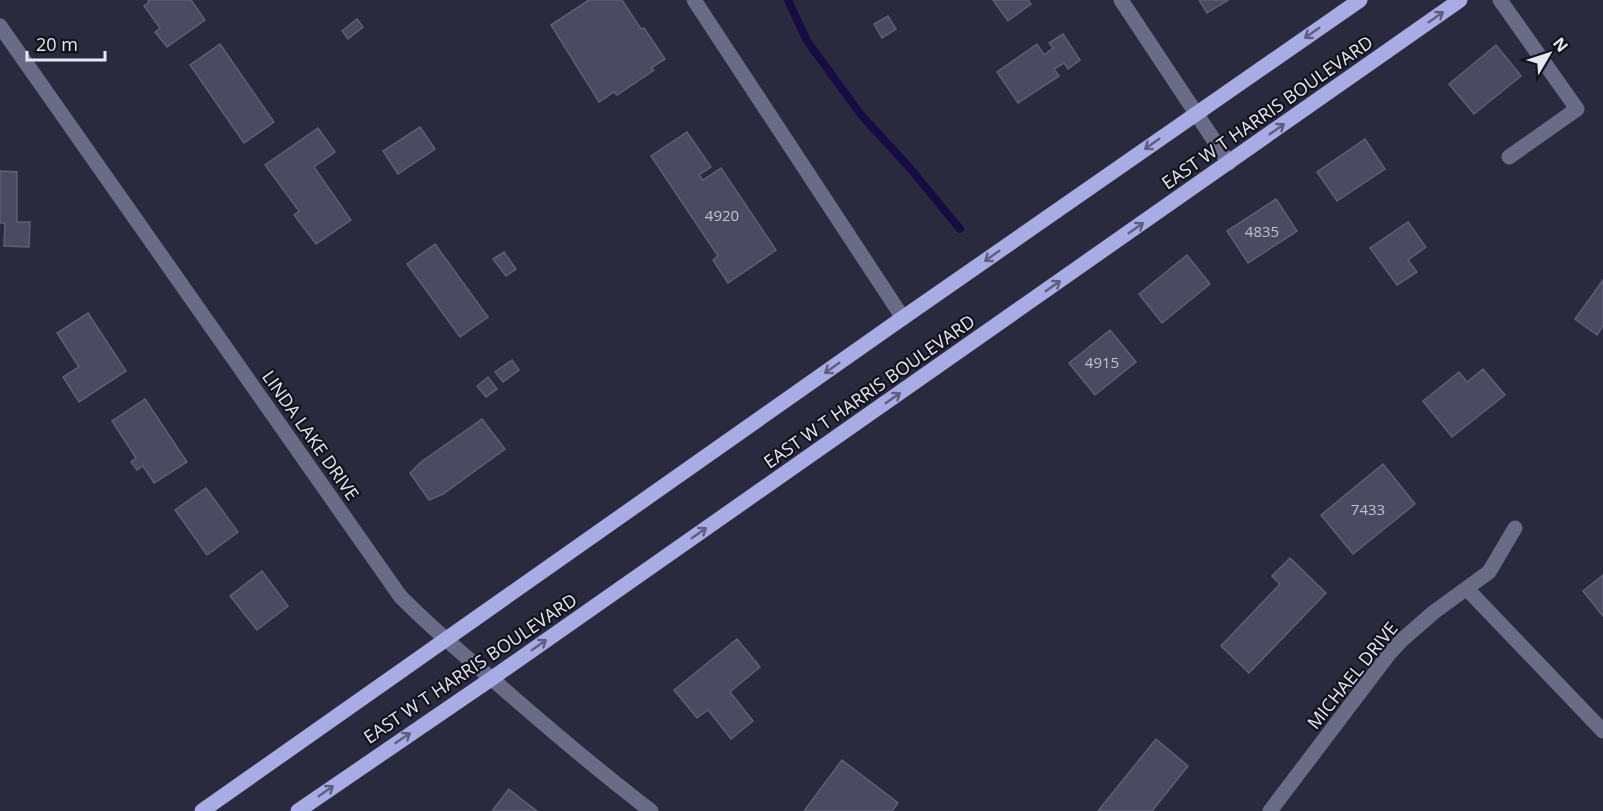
<svg xmlns="http://www.w3.org/2000/svg" width="1603" height="811" viewBox="0 0 1603 811" font-family="'Open Sans',sans-serif">
  <style>
    .lines { fill: none; stroke-linecap: round; stroke-linejoin: round }
    .stream { stroke: #160c43; stroke-width: 8 }
    .building { fill: #4a4b60; stroke: #5e5f75; stroke-width: 1.5 }
    .service { stroke: #6a6c87; stroke-width: 15 }
    .minor { stroke: #6a6c87; stroke-width: 15 }
    .primary { stroke: #a9abe4; stroke-width: 15 }
    .oneway { stroke: #5e5f80 }
    .labels { text-anchor: middle; dominant-baseline: central; stroke-width: 4.5; stroke-linejoin: round; paint-order: stroke }
    .number-label { font-size: 15px; fill: #c0c1d0 }
    .street-label { font-size: 18px; fill: #e7e8f5; stroke: #13131c }
  </style>
  <rect width="100%" height="100%" fill="#292a3d"/>
  <g class="lines">
    <polyline class="stream" points="788,0 807,41 862,116 909,167 960,229"/>
  </g>
  <g class="building">
    <polygon points="148,0 191,0 205,20 167,47 155,32 160,28 144,6 149,2"/>
    <polygon points="589,0 622,0 641,29 644,28 665,59 651,68 654,70 617,95 614,92 599,102 551,25"/>
    <polygon points="993,0 1028,0 1031,4 1008,21"/>
    <polygon points="1199,0 1228,0 1207,13"/>
    <polygon points="888,16 896,29 882,38 874,24"/>
    <polygon points="357,19 363,27 348,39 342,31"/>
    <polygon points="1063,34 1080,60 1068,69 1064,63 1054,69 1059,76 1018,103 997,72 1037,44 1044,55 1053,48 1049,43"/>
    <polygon points="220,44 274,122 244,143 190,65"/>
    <polygon points="1496,45 1521,76 1474,114 1449,84"/>
    <polygon points="420,127 435,149 398,174 383,151"/>
    <polygon points="318,128 335,152 314,167 351,220 316,244 294,215 299,211 265,165"/>
    <polygon points="687,132 711,167 699,175 703,180 721,168 776,250 728,283 713,260 718,256 651,156"/>
    <polygon points="1365,139 1385,169 1337,201 1317,172"/>
    <polygon points="0,171 17,172 17,222 30,222 29,247 4,246 5,223 0,223"/>
    <polygon points="1276,199 1297,231 1248,263 1227,231"/>
    <polygon points="1408,222 1426,247 1408,260 1417,272 1397,285 1370,248"/>
    <polygon points="435,244 488,317 460,337 407,264"/>
    <polygon points="504,252 516,269 506,276 493,259"/>
    <polygon points="1187,255 1210,284 1162,323 1139,294"/>
    <polygon points="1603,280 1603,326 1597,335 1575,319"/>
    <polygon points="88,313 126,371 79,402 63,377 79,367 57,333"/>
    <polygon points="1110,330 1136,362 1095,395 1069,363"/>
    <polygon points="512,360 519,370 503,382 495,372"/>
    <polygon points="1483,369 1505,395 1452,437 1423,401 1459,372 1467,382"/>
    <polygon points="488,377 497,389 486,397 477,386"/>
    <polygon points="145,399 187,462 154,483 143,466 137,470 131,462 136,458 112,421"/>
    <polygon points="482,419 505,449 443,494 429,500 410,473 421,462"/>
    <polygon points="1383,464 1415,504 1353,554 1321,515"/>
    <polygon points="206,488 238,532 207,555 175,510"/>
    <polygon points="1290,558 1326,593 1249,673 1221,646 1280,584 1272,576"/>
    <polygon points="262,571 288,606 257,630 230,596"/>
    <polygon points="1603,575 1603,616 1583,591"/>
    <polygon points="737,639 760,667 730,692 753,721 731,739 708,710 697,718 674,690"/>
    <polygon points="1156,739 1188,766 1152,811 1098,811"/>
    <polygon points="842,760 898,803 892,811 804,811"/>
    <polygon points="509,789 520,798 537,811 492,811"/>
  </g>
  <g class="lines">
    <g class="service">
      <polyline points="694,0 903,318"/>
      <polyline points="1500,0 1577,109 1509,157"/>
    </g>
    <g class="minor">
      <polyline points="1121,0 1229,163"/>
      <path d="M0,26L400,596C431,628 465,656 499,685C548,728 599,771 651,811"/>
      <polyline points="1467,589 1603,731"/>
      <polyline points="1270,811 1389,654 1403,639 1434,612 1489,572 1515,528"/>
    </g>
    <g class="primary">
      <polyline points="202,811 894,324 1360,0"/>
      <polyline points="298,811 491,679 1460,0"/>
    </g>
  </g>
  <defs><path id="oneway-shaft" d="M-6 0H5M1.5-3L5.5 0L1.5 3" fill="none" stroke-width="1.6" stroke-linecap="round" stroke-linejoin="round" transform="scale(1.5)"/></defs>
  <g class="oneway">
    <use href="#oneway-shaft" transform="translate(1436 17) rotate(-35)"/>
    <use href="#oneway-shaft" transform="translate(1312 33) rotate(145)"/>
    <use href="#oneway-shaft" transform="translate(1277 129) rotate(-35)"/>
    <use href="#oneway-shaft" transform="translate(1152 144) rotate(145)"/>
    <use href="#oneway-shaft" transform="translate(1136 228) rotate(-35)"/>
    <use href="#oneway-shaft" transform="translate(992 256) rotate(145)"/>
    <use href="#oneway-shaft" transform="translate(1053 286) rotate(-35)"/>
    <use href="#oneway-shaft" transform="translate(832 368) rotate(145)"/>
    <use href="#oneway-shaft" transform="translate(893 398) rotate(-35)"/>
    <use href="#oneway-shaft" transform="translate(699 533) rotate(-35)"/>
    <use href="#oneway-shaft" transform="translate(539 645) rotate(-35)"/>
    <use href="#oneway-shaft" transform="translate(403 738) rotate(-34)"/>
    <use href="#oneway-shaft" transform="translate(326 791) rotate(-35)"/>
  </g>
  <g class="labels">
    <g class="number-label">
      <text x="722" y="215">4920</text>
      <text x="1262" y="231">4835</text>
      <text x="1102" y="362">4915</text>
      <text x="1368" y="509">7433</text>
    </g>
    <g class="street-label">
      <text transform="translate(1267 112) rotate(-35)">EAST W T HARRIS BOULEVARD</text>
      <text transform="translate(869 391) rotate(-35)">EAST W T HARRIS BOULEVARD</text>
      <text transform="translate(311 435) rotate(55)">LINDA LAKE DRIVE</text>
      <text transform="translate(470 668) rotate(-34)">EAST W T HARRIS BOULEVARD</text>
      <text transform="translate(1352 675) rotate(-51)">MICHAEL DRIVE</text>
    </g>
  </g>
  <g transform="translate(1549 54) rotate(51)" stroke="#13131c" stroke-width="4.5" paint-order="stroke">
  <path d="M0-4.5L10 22L0 15L-10 22Z" fill="#e7e8f5"/>
  <text y="-9" font-size="16" font-weight="bold" text-anchor="middle" fill="#e7e8f5">N</text>
  </g>
  <path d="M27 51v9h78v-9" fill="none" stroke="#e7e8f5" stroke-width="3"/>
  <text x="36" y="51" font-size="18" fill="#e7e8f5" stroke="#13131c" stroke-width="4.5" paint-order="stroke">20 m</text>
</svg>
